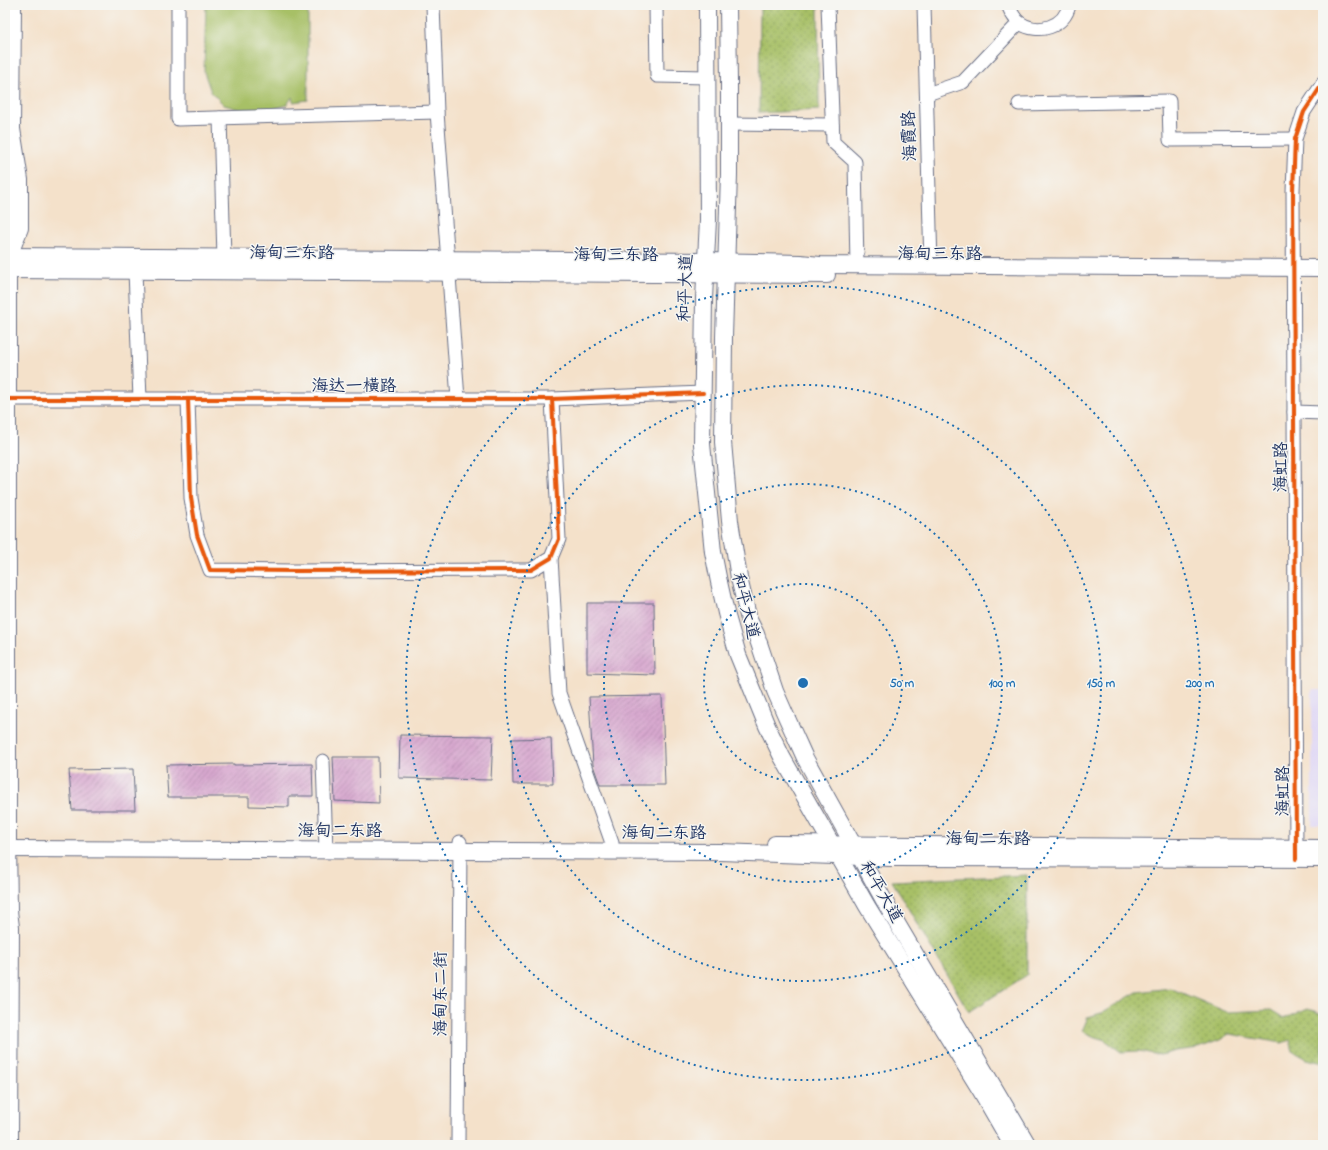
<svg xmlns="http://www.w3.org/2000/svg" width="1328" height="1150" viewBox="0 0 1328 1150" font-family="'Indie Flower','LXGW WenKai TC',sans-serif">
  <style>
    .built { fill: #ded5f5 }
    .grass { fill: url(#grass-dots); stroke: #617862 }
    .pitch { fill: #a7c066; stroke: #617862 }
    .building { fill: url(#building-hatch) }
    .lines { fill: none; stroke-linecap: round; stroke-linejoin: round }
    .minor-casing { stroke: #676d84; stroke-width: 15 }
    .major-casing { stroke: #676d84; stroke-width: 18 }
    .minor { stroke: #fff; stroke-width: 13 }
    .major { stroke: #fff; stroke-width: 16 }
    .cycleway-casing { stroke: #f6f6f2; stroke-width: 6 }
    .cycleway { stroke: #e8590c; stroke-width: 4 }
    .ring { fill: none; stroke: #1f6fb2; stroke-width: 2; stroke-dasharray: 2 4 }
    .labels { text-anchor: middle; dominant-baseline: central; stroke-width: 3; stroke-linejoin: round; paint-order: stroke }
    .street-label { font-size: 17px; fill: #1b2f5e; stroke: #f6f6f2 }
    .centre { fill: #1f6fb2; stroke: #f6f6f2; stroke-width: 2 }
    .ring-label { font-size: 12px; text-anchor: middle; font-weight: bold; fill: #1f6fb2; stroke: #f6f6f2; stroke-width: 3; stroke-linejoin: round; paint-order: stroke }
  </style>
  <defs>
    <pattern id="grass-dots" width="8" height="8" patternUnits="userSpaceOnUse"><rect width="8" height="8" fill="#a7c066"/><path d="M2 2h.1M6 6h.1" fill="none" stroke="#879c57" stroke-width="1.8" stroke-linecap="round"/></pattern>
    <pattern id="building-hatch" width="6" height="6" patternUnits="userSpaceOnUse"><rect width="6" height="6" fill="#d8a8cf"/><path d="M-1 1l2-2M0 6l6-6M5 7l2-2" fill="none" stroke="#ae89ab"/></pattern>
  </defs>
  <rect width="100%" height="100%" fill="#f6f6f2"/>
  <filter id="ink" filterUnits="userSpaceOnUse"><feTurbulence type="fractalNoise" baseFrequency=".025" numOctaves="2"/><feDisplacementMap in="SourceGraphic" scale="8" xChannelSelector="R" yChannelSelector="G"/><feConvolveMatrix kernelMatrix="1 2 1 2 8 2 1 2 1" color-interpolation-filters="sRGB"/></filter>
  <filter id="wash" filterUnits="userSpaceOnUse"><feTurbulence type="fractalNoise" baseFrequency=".012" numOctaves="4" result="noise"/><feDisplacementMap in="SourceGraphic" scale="16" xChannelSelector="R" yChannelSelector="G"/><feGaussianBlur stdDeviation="0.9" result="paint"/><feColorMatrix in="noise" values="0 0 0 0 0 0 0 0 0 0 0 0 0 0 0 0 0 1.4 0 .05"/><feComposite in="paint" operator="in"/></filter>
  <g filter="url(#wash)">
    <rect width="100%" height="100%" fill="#f4e1ca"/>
    <rect class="built" x="1312" y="690" width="11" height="135"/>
    <g class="grass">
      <polygon points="760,5 818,5 819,110 759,113"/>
      <polygon points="1027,875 1027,975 969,1012 892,881"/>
      <polygon points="1170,988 1227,1012 1271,1010 1284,1018 1308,1009 1323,1014 1323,1063 1307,1059 1293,1051 1290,1040 1282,1043 1229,1034 1220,1040 1199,1048 1175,1051 1160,1055 1138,1051 1121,1052 1105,1040 1095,1037 1082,1031 1088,1017 1101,1013 1137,992"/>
    </g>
    <polygon class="pitch" points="206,5 308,5 308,100 293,102 292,97 287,105 274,109 241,110 224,105 211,92 204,72"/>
    <g id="blocks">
      <g class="building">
        <polygon points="587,603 654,603 655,675 587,673"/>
        <polygon points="662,696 665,785 600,785 593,765 589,697"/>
        <polygon points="400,735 493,736 491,780 399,778"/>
        <polygon points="551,738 553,784 513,784 512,739"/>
        <polygon points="333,757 378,757 379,803 335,801"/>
        <polygon points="234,764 234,765 312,764 313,796 289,796 289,807 249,806 249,797 168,797 166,765"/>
        <polygon points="133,769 135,810 72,810 69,770"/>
      </g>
    </g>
  </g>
  <g filter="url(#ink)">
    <use href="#blocks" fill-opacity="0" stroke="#676d84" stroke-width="1"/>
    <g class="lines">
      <defs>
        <g id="minor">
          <polyline points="178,5 178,119 437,112"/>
          <polyline points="433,5 437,112 458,399"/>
          <polyline points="656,5 657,76 707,77"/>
          <polyline points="828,5 833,142 855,162 857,266"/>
          <polyline points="924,5 931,266"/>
          <path d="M1008,5C1011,12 1014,19 1020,23C1038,35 1065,27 1069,5"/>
          <polyline points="927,94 963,82 1019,23"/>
          <polyline points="1019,104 1169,101 1170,140 1295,139"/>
          <polyline points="220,118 224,258"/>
          <polyline points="729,124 832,125"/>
          <polyline points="135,271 140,399"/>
          <polyline points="5,399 552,399 703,393"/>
          <polyline points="188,399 191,498 197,535 210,570 294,571 531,570 551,558 559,539 552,399"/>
          <polyline points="1294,412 1323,413"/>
          <polyline points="551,558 559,693 612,843"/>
          <polyline points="323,761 326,850"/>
          <polyline points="1296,857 1293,191 1295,139 1304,112 1323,83"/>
          <polyline points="458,1145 460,842"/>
        </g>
        <g id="major">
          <polyline points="707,5 708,220 704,299 702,444 713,552 719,582 726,613 738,655 767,726 782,757 867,906 981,1091 1012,1145"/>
          <polyline points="728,5 729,83 729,174 724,337 723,442 730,521 739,578 749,620 756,634 775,691 786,716 805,758 895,920 1028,1145"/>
          <polyline points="5,234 7,228 5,145"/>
          <polyline points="5,256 706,261 800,263 820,265 1323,268"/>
          <polyline points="5,270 827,275"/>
          <polyline points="775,844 1323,848"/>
          <polyline points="5,849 720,852 890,858 1323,859"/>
          <polyline points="10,1145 11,927 9,911 8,840 8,270 9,256 20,228 20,180 12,129 13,5"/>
        </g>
      </defs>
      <use href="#minor" class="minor-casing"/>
      <use href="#major" class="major-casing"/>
      <use href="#minor" class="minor"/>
      <use href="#major" class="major"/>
      <defs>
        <g id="cycleway">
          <polyline points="5,399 552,399 703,393"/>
          <polyline points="188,399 191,498 197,535 210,570 294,571 531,570 551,558 559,539 552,399"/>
          <polyline points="1296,859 1293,191 1295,139 1304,112 1323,83"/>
        </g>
      </defs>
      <use href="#cycleway" class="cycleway-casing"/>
      <use href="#cycleway" class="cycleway"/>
    </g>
  </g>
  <g class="ring">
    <circle cx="803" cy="683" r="99"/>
    <circle cx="803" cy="683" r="199"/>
    <circle cx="803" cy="683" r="298"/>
    <circle cx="803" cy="683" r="397"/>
  </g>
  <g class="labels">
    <g class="street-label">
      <text transform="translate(910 136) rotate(-92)">海霞路</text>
      <text x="292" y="253">海甸三东路</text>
      <text x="940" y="254">海甸三东路</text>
      <text x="616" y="255">海甸三东路</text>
      <text transform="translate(686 288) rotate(-88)">和平大道</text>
      <text x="354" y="386">海达一横路</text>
      <text transform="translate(1281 467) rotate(-90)">海虹路</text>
      <text transform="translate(745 606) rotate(76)">和平大道</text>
      <text transform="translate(1283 791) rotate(-90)">海虹路</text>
      <text x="340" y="831">海甸二东路</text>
      <text x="664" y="833">海甸二东路</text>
      <text x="988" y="839">海甸二东路</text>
      <text transform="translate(881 892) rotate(60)">和平大道</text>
      <text transform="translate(441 994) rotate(-90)">海甸东二街</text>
    </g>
  </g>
  <circle cx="803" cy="683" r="6" class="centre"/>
  <g class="ring-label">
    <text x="902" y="687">50 m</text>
    <text x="1002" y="687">100 m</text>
    <text x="1101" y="687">150 m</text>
    <text x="1200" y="687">200 m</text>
  </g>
  <rect width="1328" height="1150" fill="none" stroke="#f6f6f2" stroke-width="20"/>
</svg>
